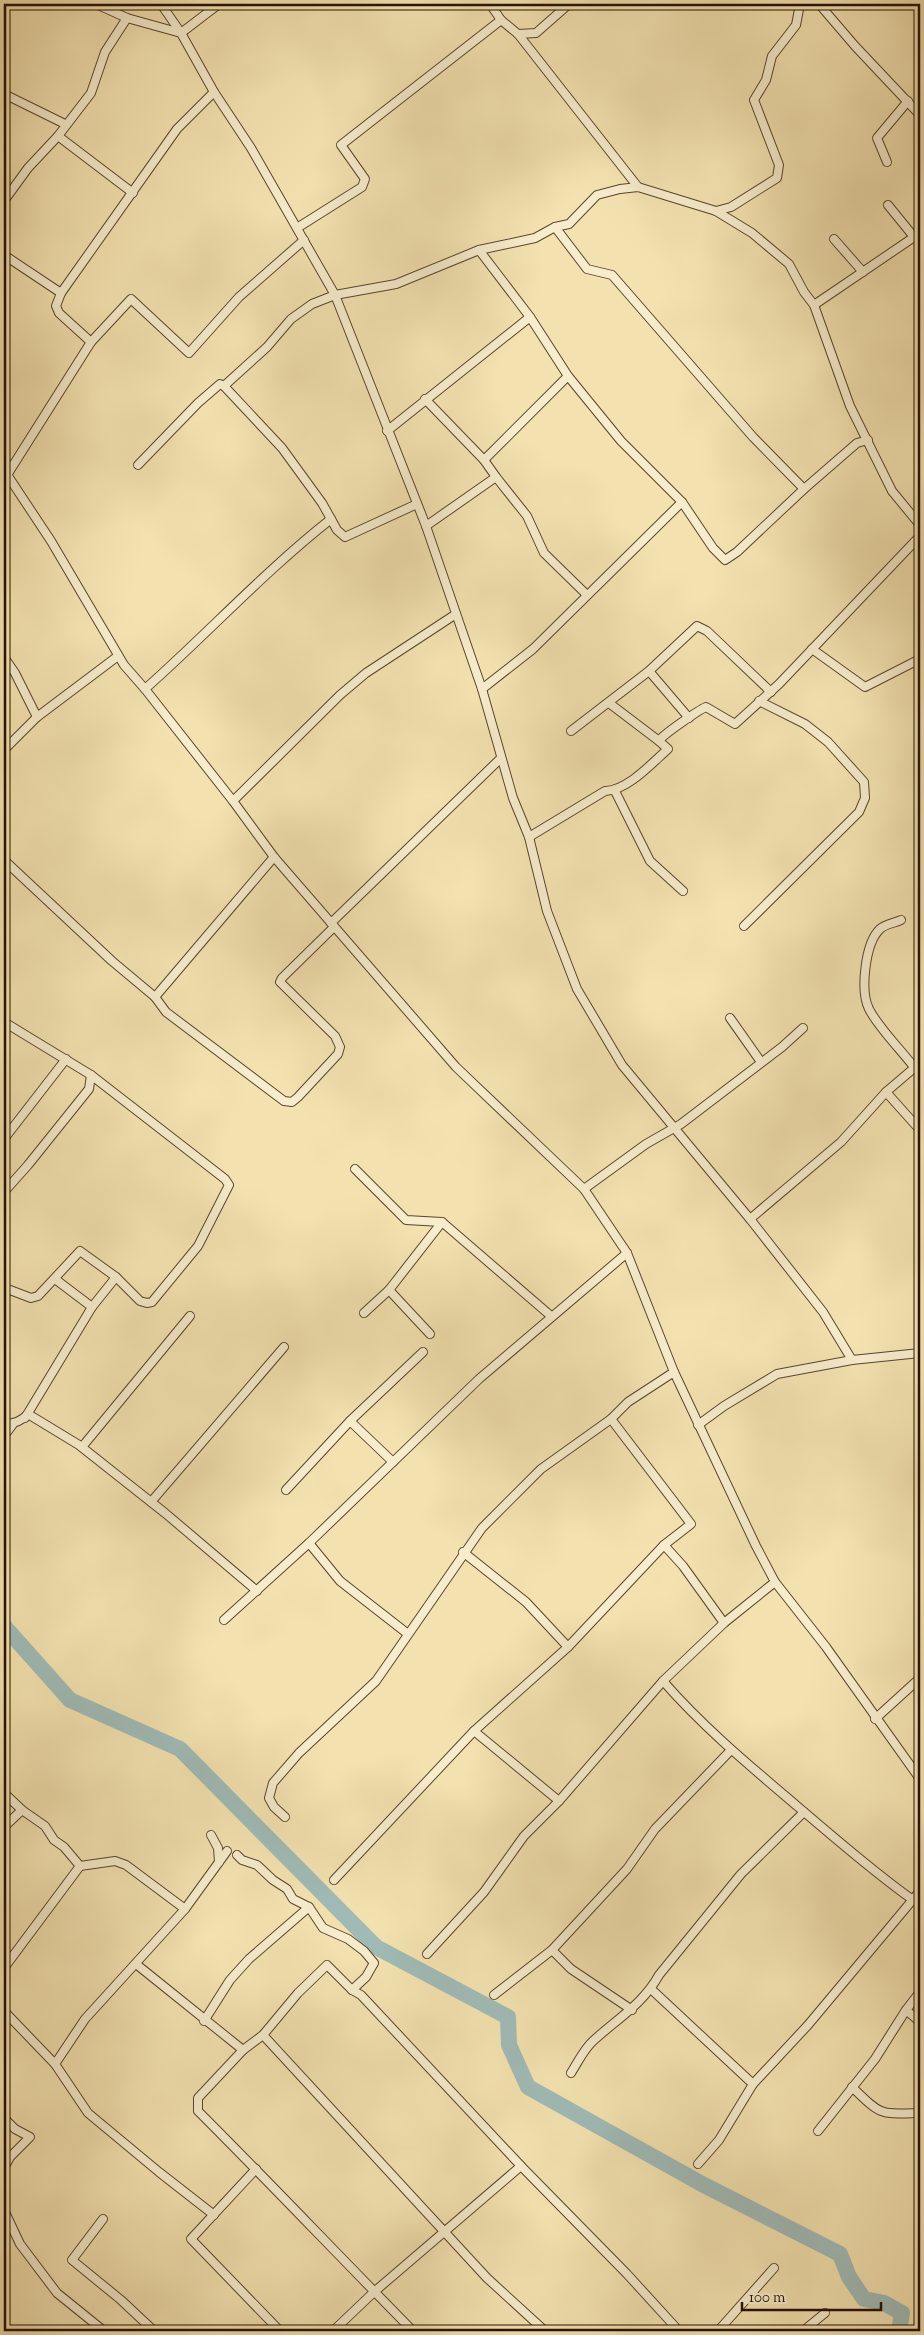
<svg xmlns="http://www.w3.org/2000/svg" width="924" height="2335" viewBox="0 0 924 2335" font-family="'Sorts Mill Goudy',serif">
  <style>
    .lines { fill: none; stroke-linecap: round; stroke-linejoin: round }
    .river { stroke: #a0bbb7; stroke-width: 16 }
    .street-casing { stroke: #58452e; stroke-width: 10 }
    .street { stroke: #f7eccc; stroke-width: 8 }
  </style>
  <rect width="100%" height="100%" fill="#f3e2b0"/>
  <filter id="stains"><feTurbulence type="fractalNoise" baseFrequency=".004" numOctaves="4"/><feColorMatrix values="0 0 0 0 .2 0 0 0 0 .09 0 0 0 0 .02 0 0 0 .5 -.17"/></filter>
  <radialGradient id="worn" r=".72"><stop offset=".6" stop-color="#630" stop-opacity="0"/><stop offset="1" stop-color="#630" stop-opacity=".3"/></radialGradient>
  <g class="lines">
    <polyline class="river" points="4,1626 70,1700 180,1749 376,1947 508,2017 509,2045 528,2087 702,2184 840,2254 849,2277 864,2299 884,2303 902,2313 899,2331"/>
    <defs>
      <g id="street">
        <polyline points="96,4 127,18 181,33 219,4"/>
        <polyline points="161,4 181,33 214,92 251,148 335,295 426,526 482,689 513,798 529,837 547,911 577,989 622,1065 750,1219 823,1312 852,1360"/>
        <polyline points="490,4 501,20 518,34 638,187"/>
        <polyline points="819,4 855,46 920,115"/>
        <polyline points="518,34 536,33 569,4"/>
        <polyline points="4,94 65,124"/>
        <polyline points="58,136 133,193"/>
        <polyline points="887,162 877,138 908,101"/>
        <polyline points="4,201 28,168 58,136 91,93 105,52 127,18"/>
        <polyline points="888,205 914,237"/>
        <polyline points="716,211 731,207 777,178 779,165 754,100 766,80 772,56 796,25 800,4"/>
        <polyline points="555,227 587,269 612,275 753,437 804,489"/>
        <polyline points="297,228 362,187 365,179 341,145 501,20"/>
        <polyline points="834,239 863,272"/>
        <polyline points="479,250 530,317 568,376 621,441 682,502 713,548 725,560 737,552 804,489 857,443 868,440"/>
        <polyline points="4,255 61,293 56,306 59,313 91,342"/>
        <polyline points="61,293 177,129 214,92"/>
        <polyline points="814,305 920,233"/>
        <polyline points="224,386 282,448 322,503 331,519"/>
        <polyline points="425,399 484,460 496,477"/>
        <polyline points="387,431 530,317"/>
        <polyline points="484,460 568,376"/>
        <polyline points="138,465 198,403 220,384 224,386 267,347 291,319 312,304 335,295 396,284 479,250 535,238 555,227 569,224 597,195 620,189 638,187 716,211 752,233 789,264 804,292 814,305 850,406 892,491 920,525"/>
        <polyline points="4,470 51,541 124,665 145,689 233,801 274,857 456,1067 584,1189 627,1253 674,1372 756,1546 775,1582 826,1647 920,1779"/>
        <polyline points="7,475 91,342 131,299 189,353 239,297 304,240"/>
        <polyline points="426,526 496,477 527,516 544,553 587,595"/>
        <polyline points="812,649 865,687 920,659"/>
        <polyline points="4,657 15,673 37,717"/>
        <polyline points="649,671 689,718"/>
        <path d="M145,689C208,633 265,571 331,519L337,530L345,537L417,504"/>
        <polyline points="482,689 533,649 682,502"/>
        <polyline points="609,703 659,741"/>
        <polyline points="571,731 649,671 697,626 707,631 771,692"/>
        <polyline points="4,750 37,717 118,656"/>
        <polyline points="615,791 650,861 683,891"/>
        <polyline points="233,801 340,695 366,673 456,614"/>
        <path d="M529,837L605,791C627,791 652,763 668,749L659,741C662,735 699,710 706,707L735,724L779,684L920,536"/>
        <polyline points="4,860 112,961 155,997 166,1012 284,1101 292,1102 298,1097 338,1054 340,1047 335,1036 280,982 282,978 334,927"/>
        <path d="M901,920C895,923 885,924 880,929C865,943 860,991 869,1009C878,1027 901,1050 914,1067"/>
        <polyline points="331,923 501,758"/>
        <polyline points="744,926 859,812 865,798 864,782 828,742 805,724 759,701"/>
        <polyline points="155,997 274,857"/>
        <polyline points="730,1018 761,1062"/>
        <polyline points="4,1022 91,1075 225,1179 229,1185 198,1246 152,1302 147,1303 140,1301 116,1277 80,1251 38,1296 31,1298 10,1290"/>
        <polyline points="886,1092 920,1130"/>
        <polyline points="4,1139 66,1059"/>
        <polyline points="355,1169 406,1220 442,1222 551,1316"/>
        <polyline points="584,1189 646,1144 681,1124 782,1047 803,1028"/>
        <polyline points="4,1192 28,1165 89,1089 91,1075"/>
        <polyline points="750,1219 841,1142 886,1092 920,1063"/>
        <polyline points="55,1279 92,1307"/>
        <polyline points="364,1313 389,1290"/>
        <polyline points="430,1334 389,1290 442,1222"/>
        <polyline points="25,1418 92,1307 116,1277"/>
        <polyline points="350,1421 393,1462"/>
        <path d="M4,1424C13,1424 22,1421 28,1414L79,1445L165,1513L257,1591"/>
        <polyline points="698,1425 724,1406 777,1374 852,1360 920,1353"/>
        <polyline points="4,1436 13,1424"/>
        <polyline points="82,1447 190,1316"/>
        <polyline points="286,1490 350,1421 423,1352"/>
        <polyline points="151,1502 284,1347"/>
        <polyline points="309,1543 340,1581 408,1634"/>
        <polyline points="664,1545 683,1566 724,1623"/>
        <polyline points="463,1552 526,1602 568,1647"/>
        <polyline points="224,1620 309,1543 479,1379 627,1253"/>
        <path d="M663,1681C703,1727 750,1766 797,1806C835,1838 872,1871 913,1900"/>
        <polyline points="875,1719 920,1678"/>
        <polyline points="474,1731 559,1801"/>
        <polyline points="4,1793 22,1810 45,1826 54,1840 64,1847 80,1866 4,1968"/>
        <polyline points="285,1817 274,1807 269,1798 273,1783 299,1753 376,1681 482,1528 541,1469 611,1419 628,1402 674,1372"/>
        <polyline points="4,1827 22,1810"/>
        <polyline points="211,1835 218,1848 219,1862"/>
        <polyline points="237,1855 242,1860 257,1865 273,1880 287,1889 293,1899 309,1907 323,1928 348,1939 364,1951 374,1963 366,1977 352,1990"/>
        <polyline points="80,1866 115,1861 126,1865 185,1909"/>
        <polyline points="334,1880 474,1731 568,1647 664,1545 691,1524 611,1419"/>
        <polyline points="552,1950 571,1969 632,2010"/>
        <polyline points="427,1954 484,1892 524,1836 559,1801 663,1681 724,1623 775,1582"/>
        <polyline points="136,1964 243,2050"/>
        <polyline points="651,1989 753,2084"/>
        <polyline points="494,1995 552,1950 627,1869 655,1829 731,1750"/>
        <polyline points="906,2010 920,2022"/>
        <polyline points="4,2011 55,2064 88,2113 159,2172 214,2215"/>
        <polyline points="204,2021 230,1980 249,1959 309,1907"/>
        <polyline points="263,2035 487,2278 545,2331"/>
        <polyline points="55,2064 85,2019 185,1909 227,1851"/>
        <path d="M571,2073C578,2062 584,2049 593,2041C617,2019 643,2004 659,1975L741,1874L804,1812"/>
        <path d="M852,2087C882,2116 879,2114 920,2113"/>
        <polyline points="4,2118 15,2129 30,2137 10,2157 4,2168"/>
        <polyline points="818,2131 875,2059 906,2010 920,1992"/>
        <polyline points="698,2164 719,2140 753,2084 808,2025 920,1891"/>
        <polyline points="521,2166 627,2274 679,2331"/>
        <polyline points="256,2169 191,2239 280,2331"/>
        <polyline points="4,2210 20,2244 57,2293 104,2331"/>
        <polyline points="103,2219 72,2260 121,2300 154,2331"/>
        <path d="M333,2331L374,2292L521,2166L361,1995L352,1990L327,1965L298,1993L263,2035L243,2050L198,2098V2111C271,2184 341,2258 413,2331"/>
        <polyline points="718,2331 774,2268"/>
        <polyline points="803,2331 825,2313"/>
      </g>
    </defs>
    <use href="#street" class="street-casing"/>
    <use href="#street" class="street"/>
  </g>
  <rect width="924" height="2335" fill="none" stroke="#f3e2b0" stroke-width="20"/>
  <rect x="5" y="5" width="914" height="2325" fill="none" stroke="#241103" stroke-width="2.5"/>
  <rect x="10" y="10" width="904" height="2315" fill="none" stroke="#241103"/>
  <path d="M742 2302v8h139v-8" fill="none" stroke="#241103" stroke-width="2.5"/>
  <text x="749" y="2302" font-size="15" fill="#241103" stroke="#f7eccc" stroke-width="4" paint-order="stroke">100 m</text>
  <rect width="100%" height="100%" filter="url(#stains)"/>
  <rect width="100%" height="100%" fill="url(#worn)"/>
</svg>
